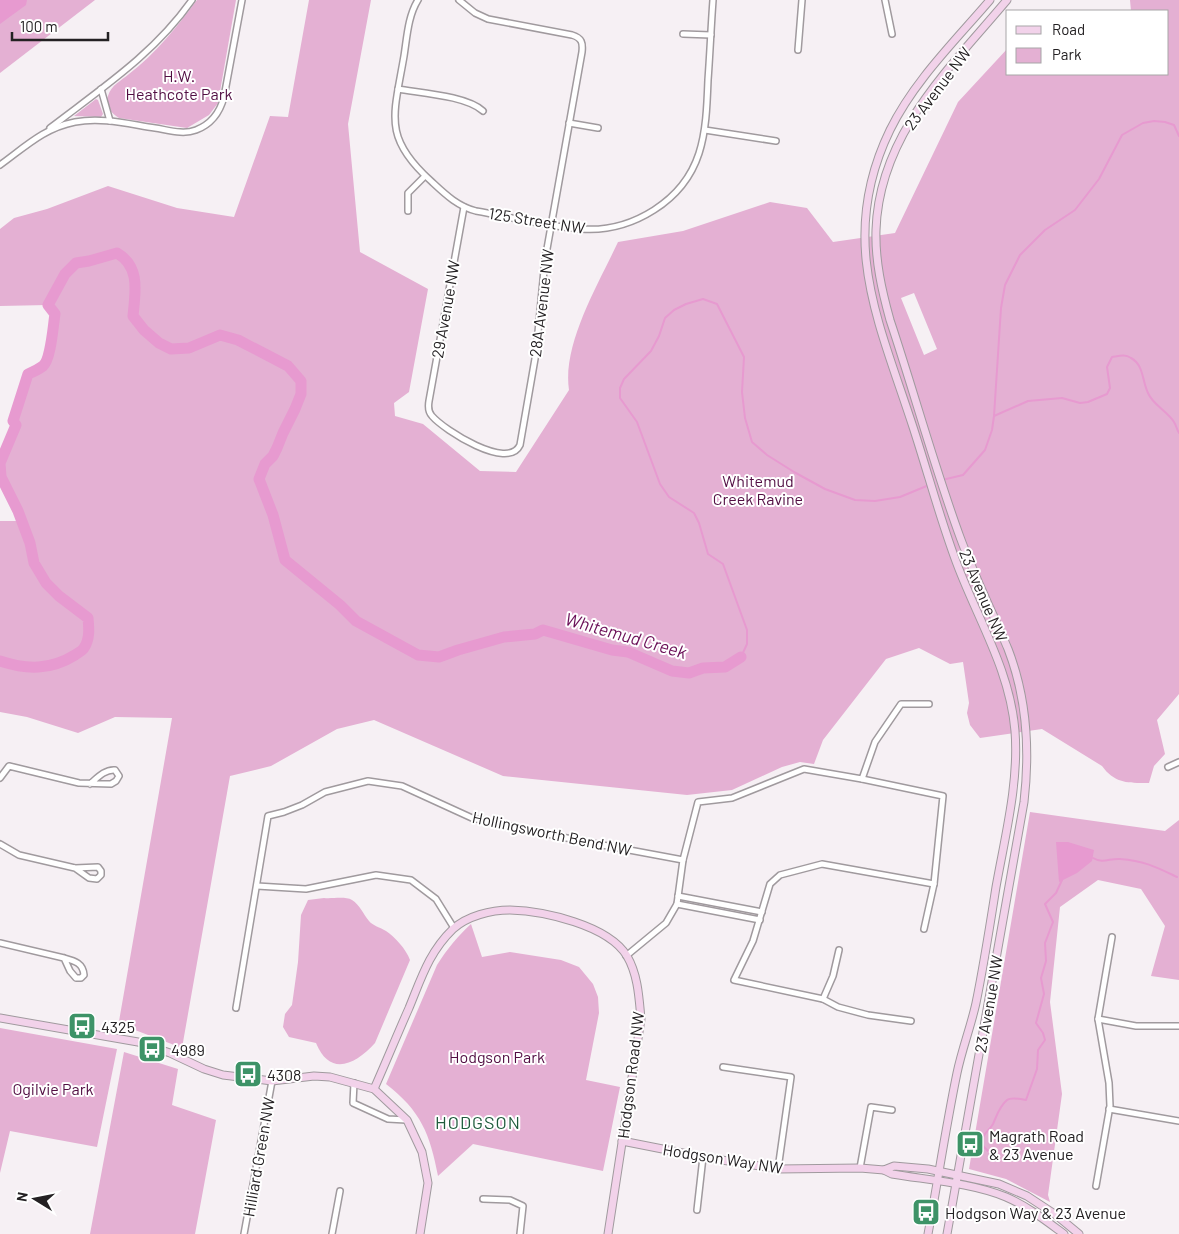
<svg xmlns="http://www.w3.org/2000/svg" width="1179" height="1234" viewBox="0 0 1179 1234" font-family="Barlow,sans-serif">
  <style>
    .green { fill: #e4b0d3; fill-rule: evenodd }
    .water { fill: #e79ad0 }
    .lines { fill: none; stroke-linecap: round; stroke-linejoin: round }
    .stream { stroke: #e79ad0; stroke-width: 2 }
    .river { stroke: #e79ad0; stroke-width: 11 }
    .street-casing { stroke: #a09a9e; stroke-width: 8 }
    .secondary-casing { stroke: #a09a9e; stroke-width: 9 }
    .street { stroke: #fff; stroke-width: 5 }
    .secondary { stroke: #f2d2ea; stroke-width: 7 }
    .labels { text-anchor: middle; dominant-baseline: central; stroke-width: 4; stroke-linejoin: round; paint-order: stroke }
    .park-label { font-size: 16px; fill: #520e43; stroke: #fff }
    .street-label { font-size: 16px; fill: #242123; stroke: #fff }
    .poi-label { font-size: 16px; fill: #242123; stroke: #fff; text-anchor: start }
    .water-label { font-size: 18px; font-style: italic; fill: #6b1058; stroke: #fff }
    .neighbourhood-label { font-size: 18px; letter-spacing: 1px; fill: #1f5b3d; stroke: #fff }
  </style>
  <rect width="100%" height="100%" fill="#f6f0f4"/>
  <g class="green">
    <polygon points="0,0 95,0 0,73"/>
    <path d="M197,0H236L218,103L209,115L187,128L119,118C111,113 104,105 108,96C111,85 121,81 129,74C156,53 177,27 197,0Z"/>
    <path d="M309,0H371L348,124L360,252L428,289L409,392L394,403L395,416L423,424L480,471L516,472L569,390C562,344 599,283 618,242L683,231L770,202L807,208L833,242L895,233L958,102L1008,48V74H1168V11H1131L1130,0H1179V694L1157,720L1165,754L1154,766L1149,783C1129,783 1115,784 1102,766L1042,729L980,738L970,725L967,713L969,703L963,662L950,664L919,648L886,659L823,740L814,764L800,762L782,767L732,790L687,795L503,776L374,720L337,729L271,766L230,776L182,1048L135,1030L118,1027L172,718L115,717L78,733L27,717L0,712V521H21L1,477L0,463L16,426L13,421L28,374C33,372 39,369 43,366C51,359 53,326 55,314L48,305L0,306V229L14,218L47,209L108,186L177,208L234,217L270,116L288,117ZM914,293L937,349L924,355L901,298Z"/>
    <polygon points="96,99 98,100 103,114 101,117 74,116"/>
    <polygon points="1030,812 1165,831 1179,820 1179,980 1151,976 1165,926 1141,889 1098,880 1060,907 1050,1002 1062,1094 1048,1195 1050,1202 1006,1179 969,1169"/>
    <path d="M324,898C332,899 345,896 352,900C360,905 363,914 369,921C373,926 380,927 386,931C395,937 406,949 410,960L375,1043C355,1065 330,1077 316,1043L289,1037L283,1027L285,1014L292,1005L298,962L301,915L308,900Z"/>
    <path d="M471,924L482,957L510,952L561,960L579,967L593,984L598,997L599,1013L586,1080L620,1087L603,1171L473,1144L438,1176C430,1134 421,1111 386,1084L437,965C447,949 458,936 471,924Z"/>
    <polygon points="0,1028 117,1049 97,1147 10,1131 0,1173"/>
    <polygon points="124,1052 178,1069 172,1105 216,1120 195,1234 90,1234"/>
  </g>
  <g class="water">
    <polygon points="0,0 27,0 26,5 0,24"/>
    <polygon points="1056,842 1068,842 1094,850 1092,861 1077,873 1059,882"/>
  </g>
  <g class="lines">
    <g class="stream">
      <polyline points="994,416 1001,308 1005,285 1020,255 1045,230 1075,210 1099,179 1122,135 1143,123 1154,121 1165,122 1174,125 1179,136"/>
      <path d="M942,480L963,475L985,450L992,430L994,416L1028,401L1062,398L1080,403L1088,402L1107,394L1110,388L1107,367L1112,357C1119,356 1125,354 1131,358C1144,365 1142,381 1148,393C1153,405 1167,411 1174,422C1176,425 1177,430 1179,433"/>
      <polyline points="741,657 747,644 747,630 723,564 708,554 699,523 694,513 669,497 660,484 637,422 620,398 620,388 624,379 651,351 659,336 665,318 674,310 686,304 703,299 717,304 744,357 742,392 745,418 752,442 767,455 794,472 825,489 855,500 875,501 900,497 929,485"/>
      <path d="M1093,858C1103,864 1110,858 1120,859C1145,861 1156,867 1177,877"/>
      <path d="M988,1151L982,1145C982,1132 988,1133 993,1124C997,1115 999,1107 1007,1100C1011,1097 1021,1099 1026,1100L1037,1069L1038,1050L1045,1040L1043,1033L1036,1023L1044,994L1041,978L1046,961L1045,943L1053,922L1045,904L1056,893L1062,880"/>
    </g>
    <path class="river" d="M0,661C27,670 51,670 75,655C78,653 82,651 84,648C90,639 89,628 88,618L59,596L46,583L34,563L30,543L18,511L1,477L0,463L16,425L13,421L28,374C33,372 39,369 43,366C51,359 53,326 55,314L48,305L65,274L76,263L89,261L117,253C141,267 135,293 133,316L144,330L159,343L171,349L189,348L220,335L238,340L288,366L301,381V394L295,409L283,433L277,448L273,456L265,464L259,479L273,515L285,560L340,605L356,621L418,655L439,657L458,650L504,637L535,634L543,630L612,650L628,652L672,671L689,673L703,668L725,667L741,657"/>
    <defs>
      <g id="street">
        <path d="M418,0C408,16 407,37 404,56C394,115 382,137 431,181C445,194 457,206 476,211C510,217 546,226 581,229C607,231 632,224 654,210C704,178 706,134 708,80C710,53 711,27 713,0"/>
        <path d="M459,0L475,13L488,19L572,35C582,38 583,43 582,52L545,260L536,353L520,445C508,471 444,430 432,416C428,412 428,407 429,401L464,207"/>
        <polyline points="885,0 892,34"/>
        <polyline points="683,34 711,35"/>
        <polyline points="798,50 802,0"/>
        <polyline points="101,89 110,121"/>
        <path d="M398,89C421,93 467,96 483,111"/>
        <polyline points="569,123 598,128"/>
        <path d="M50,128C102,88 154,54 192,0"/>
        <polyline points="705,130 776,141"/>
        <path d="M0,165C25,147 44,128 75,122C102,117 128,124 155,128C168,130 183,135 196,130C212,124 220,112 224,97L242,0"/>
        <polyline points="408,211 408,193 425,176"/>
        <polyline points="1168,767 1179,762"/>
        <path d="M0,778L9,766L79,783L111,784L116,781L119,776L115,770C105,769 97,778 90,784"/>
        <polyline points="862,779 875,742 901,704 929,704"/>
        <polyline points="0,844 19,855 75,868 98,867 101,871 101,875 97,879 89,878 75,868"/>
        <polyline points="257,886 306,889 376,875 411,880 436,899 454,928"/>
        <polyline points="678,896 762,912"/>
        <polyline points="677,904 760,920"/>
        <path d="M0,943L64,958C75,961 83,963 84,975L81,978H76L70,971L64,958"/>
        <polyline points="626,956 666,923 677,904 683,860 698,802 732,798 804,769 862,779 943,796 934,884 924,929"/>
        <polyline points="823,999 833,976 839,950"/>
        <polyline points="236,1008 268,816 284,812 302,805 325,792 368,781 402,786 472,818 581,841 683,860"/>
        <polyline points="1098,1019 1136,1026 1179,1026"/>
        <polyline points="911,1021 868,1015 838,1007 823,999 734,980 753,941 770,884 780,875 822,864 934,884"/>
        <polyline points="723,1067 791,1077 778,1169"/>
        <polyline points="354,1083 353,1103 388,1119 406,1120"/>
        <polyline points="1109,1109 1179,1121"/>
        <polyline points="860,1168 871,1107 892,1110"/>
        <polyline points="1096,1186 1110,1106 1109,1083 1098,1019 1112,937"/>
        <polyline points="483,1199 510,1200 523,1206 520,1234"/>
        <polyline points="697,1210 703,1157"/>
        <polyline points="244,1234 272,1081"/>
        <polyline points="332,1234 340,1191"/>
      </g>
      <g id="secondary">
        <polyline points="0,1018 138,1042 170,1053 204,1069 223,1075 272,1081 314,1076 330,1077 374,1089 407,1120 422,1152 428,1183 420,1234"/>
        <path d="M374,1089C386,1062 397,1035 409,1008C421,979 429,952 453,929C467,916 491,910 510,910C544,911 608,925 627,956C638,975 639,997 641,1019L608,1234"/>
        <path d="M622,1141L703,1157L778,1169L860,1168L884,1170L892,1174C928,1180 972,1183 1006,1197C1027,1206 1045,1220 1064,1234"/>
        <polyline points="884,1170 894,1166 928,1169 999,1184 1027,1196 1056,1215 1079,1234"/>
        <path d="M928,1234C938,1180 946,1126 957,1073C962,1049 971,1026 976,1003C984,964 990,925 996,887C1005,836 1019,783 1015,731C1010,670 978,620 957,564C940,519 928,473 913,427C879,322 837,239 890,130C914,81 955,41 990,0"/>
        <path d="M947,1234L1024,802C1030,750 1027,698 1008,649C992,611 974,575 960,537C934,466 914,392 890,320C882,291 875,261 876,230C879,134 950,68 1007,0"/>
      </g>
    </defs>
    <use href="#street" class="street-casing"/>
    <use href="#secondary" class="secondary-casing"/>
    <use href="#street" class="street"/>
    <use href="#secondary" class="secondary"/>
  </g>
  <defs>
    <symbol id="bus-square" viewBox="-11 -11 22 22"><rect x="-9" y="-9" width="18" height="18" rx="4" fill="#3d9367" stroke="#fff"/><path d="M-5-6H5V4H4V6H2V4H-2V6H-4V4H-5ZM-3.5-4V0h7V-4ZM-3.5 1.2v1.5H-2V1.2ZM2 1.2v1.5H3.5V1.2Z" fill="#fff"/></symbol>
  </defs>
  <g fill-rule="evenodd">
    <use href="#bus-square" x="66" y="1010" width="32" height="32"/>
    <use href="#bus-square" x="136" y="1033" width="32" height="32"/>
    <use href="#bus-square" x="232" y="1058" width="32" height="32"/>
    <use href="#bus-square" x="954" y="1128" width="32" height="32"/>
    <use href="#bus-square" x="910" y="1196" width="32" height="32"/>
  </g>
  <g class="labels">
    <g class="park-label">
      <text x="179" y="75">H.W.<tspan x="179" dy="18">Heathcote Park</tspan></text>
      <text x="758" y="480">Whitemud<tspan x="758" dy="18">Creek Ravine</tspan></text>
      <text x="497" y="1056">Hodgson Park</text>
      <text x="53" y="1088">Ogilvie Park</text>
    </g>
    <g class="street-label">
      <text transform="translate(937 88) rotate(-53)">23 Avenue NW</text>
      <text transform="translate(537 220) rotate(9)">125 Street NW</text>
      <text transform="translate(541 303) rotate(-83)">28A Avenue NW</text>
      <text transform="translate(445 309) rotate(-80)">29 Avenue NW</text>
      <text transform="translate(984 595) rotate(67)">23 Avenue NW</text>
      <text transform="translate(552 833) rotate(12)">Hollingsworth Bend NW</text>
      <text transform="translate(988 1004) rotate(-80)">23 Avenue NW</text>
      <text transform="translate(630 1075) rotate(-83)">Hodgson Road NW</text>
      <text transform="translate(258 1157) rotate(-80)">Hilliard Green NW</text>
      <text transform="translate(723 1158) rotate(9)">Hodgson Way NW</text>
    </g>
    <g class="poi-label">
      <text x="101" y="1026">4325</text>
      <text x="171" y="1049">4989</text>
      <text x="267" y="1074">4308</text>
      <text x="989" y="1135">Magrath Road<tspan x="989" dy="18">&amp; 23 Avenue</tspan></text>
      <text x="945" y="1212">Hodgson Way &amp; 23 Avenue</text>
    </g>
    <g class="water-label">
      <text transform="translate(626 635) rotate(16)">Whitemud Creek</text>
    </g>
    <g class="neighbourhood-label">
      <text x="478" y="1122">HODGSON</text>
    </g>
  </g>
  <rect x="1006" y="10" width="162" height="65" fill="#ffffff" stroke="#a7a6a7"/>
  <rect x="1016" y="26" width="25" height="8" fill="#f2d2ea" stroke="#a7a6a7"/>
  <text x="1052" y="35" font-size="15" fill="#242123">Road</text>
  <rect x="1016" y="48" width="25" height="15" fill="#e4b0d3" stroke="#a7a6a7"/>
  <text x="1052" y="60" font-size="15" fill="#242123">Park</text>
  <g transform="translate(35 1199) rotate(280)" stroke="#ffffff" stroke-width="4" paint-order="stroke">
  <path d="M0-4L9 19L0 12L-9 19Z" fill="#242123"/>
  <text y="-8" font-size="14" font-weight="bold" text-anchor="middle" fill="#242123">N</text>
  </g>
  <path d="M12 32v8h96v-8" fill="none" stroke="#242123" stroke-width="2.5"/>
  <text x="20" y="32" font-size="15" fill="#242123" stroke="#ffffff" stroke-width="4" paint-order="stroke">100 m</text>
</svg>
